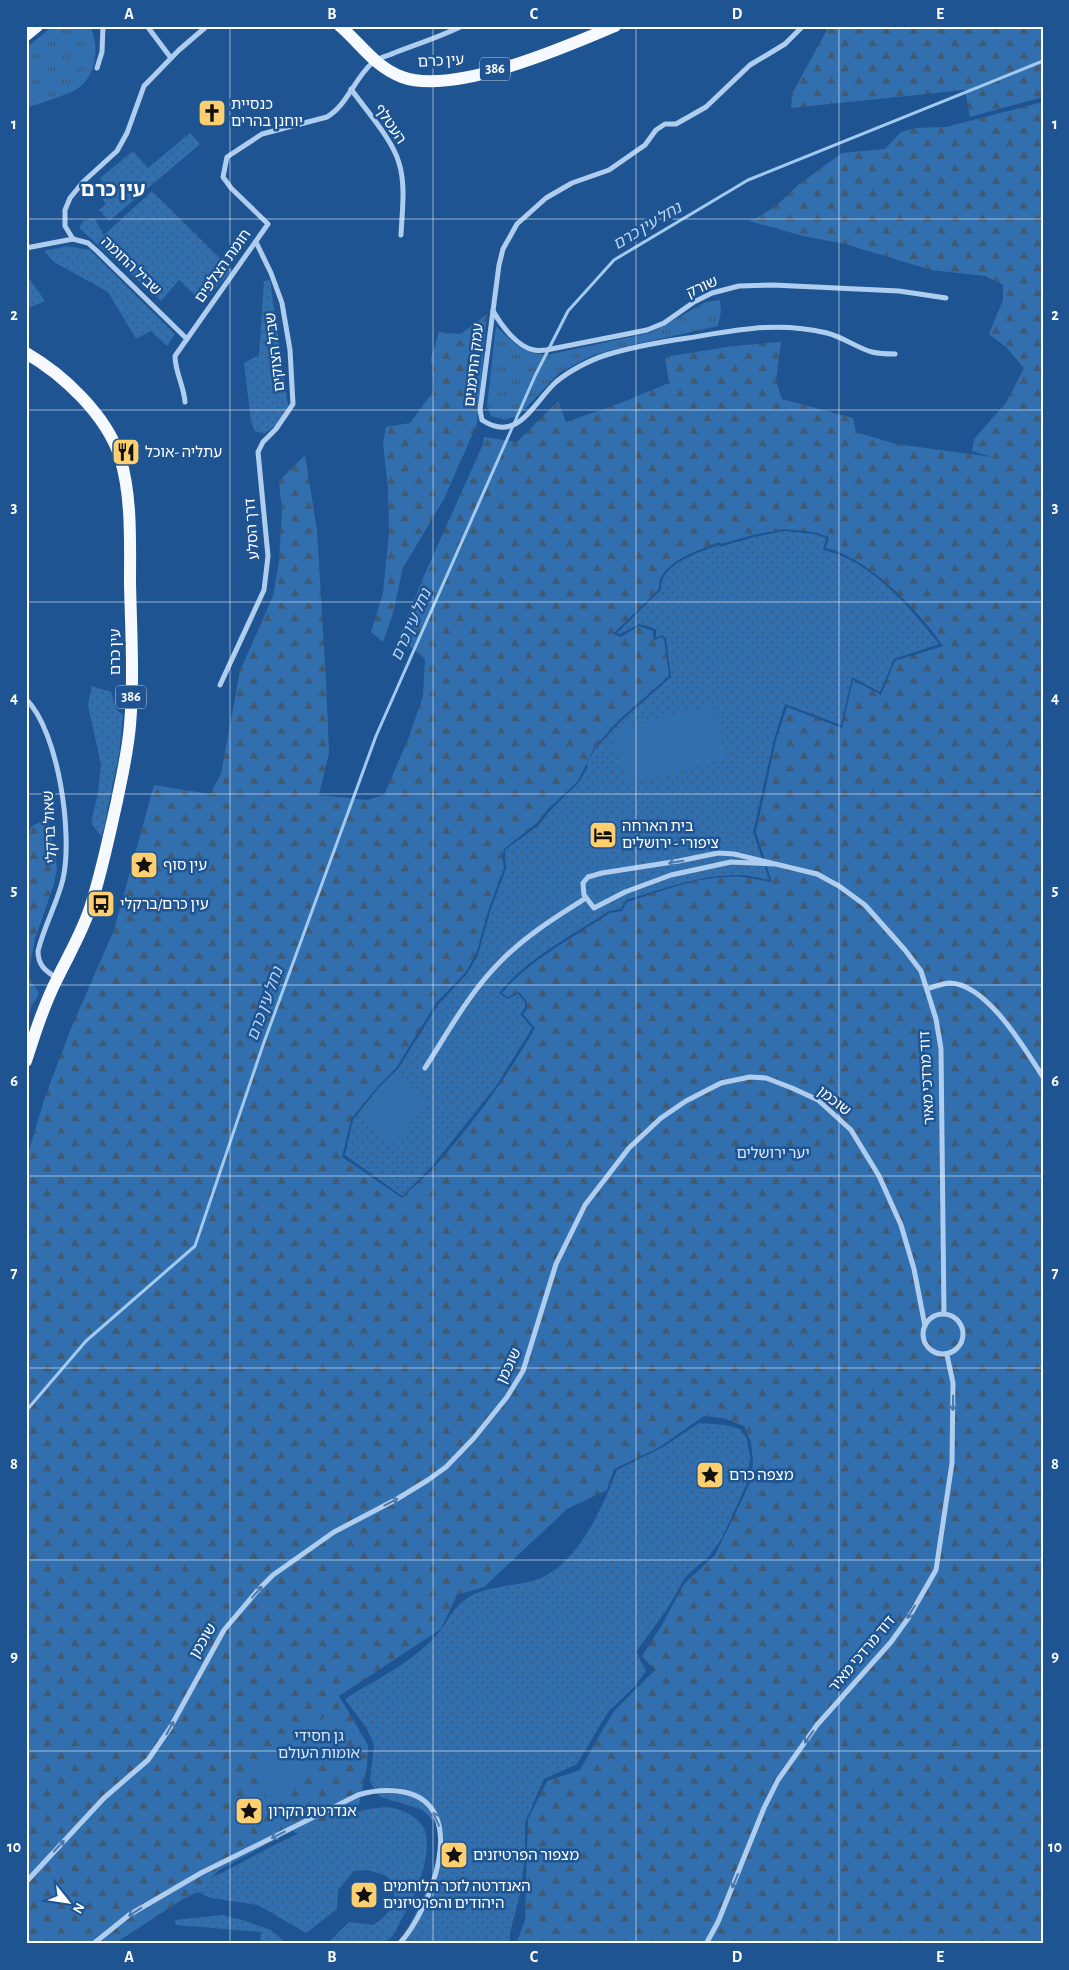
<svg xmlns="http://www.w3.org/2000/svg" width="1069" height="1970" viewBox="0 0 1069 1970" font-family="'Alegreya Sans','Noto Sans Hebrew',sans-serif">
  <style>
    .grass { fill: url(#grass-tufts) }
    .forest { fill: url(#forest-firs); fill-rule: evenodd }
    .park { fill: url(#park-dots) }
    .garden { fill: #316faf }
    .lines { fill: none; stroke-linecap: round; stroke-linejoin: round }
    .stream { stroke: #a2c9ef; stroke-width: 3 }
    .minor { stroke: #afcdee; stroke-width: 5 }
    .primary { stroke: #f6faff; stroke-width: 12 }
    .oneway { stroke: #4a78ae }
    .grid { fill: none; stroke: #fff; stroke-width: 1; stroke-opacity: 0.55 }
    .labels { text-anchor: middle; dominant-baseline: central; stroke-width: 5; stroke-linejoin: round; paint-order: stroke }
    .shield { fill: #1e5492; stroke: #bcccde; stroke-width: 1 }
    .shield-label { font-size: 14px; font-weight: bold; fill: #fff }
    .street-label { font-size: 15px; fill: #fff; stroke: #1e5492 }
    .poi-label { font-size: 15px; fill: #fff; stroke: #1e5492; text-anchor: start }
    .park-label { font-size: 15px; fill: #d5e7fa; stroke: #1e5492 }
    .water-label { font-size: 16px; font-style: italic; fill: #bbd7f5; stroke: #1e5492 }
    .district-label { font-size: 20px; font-weight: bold; fill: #fff; stroke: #1e5492 }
    .neatline { fill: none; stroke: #fff; stroke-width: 2 }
    .grid-label { font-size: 16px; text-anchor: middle; font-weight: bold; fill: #fff }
  </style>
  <defs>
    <pattern id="grass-tufts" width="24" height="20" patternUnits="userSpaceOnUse" patternTransform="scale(1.25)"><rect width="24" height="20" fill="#316faf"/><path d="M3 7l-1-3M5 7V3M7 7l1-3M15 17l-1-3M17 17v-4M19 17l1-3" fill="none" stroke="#415a74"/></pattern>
    <pattern id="forest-firs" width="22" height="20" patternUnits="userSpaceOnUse" patternTransform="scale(1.25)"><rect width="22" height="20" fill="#316faf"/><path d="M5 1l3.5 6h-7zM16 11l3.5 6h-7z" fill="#415a74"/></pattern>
    <pattern id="park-dots" width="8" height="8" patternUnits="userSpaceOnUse" patternTransform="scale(1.25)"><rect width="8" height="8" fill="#316faf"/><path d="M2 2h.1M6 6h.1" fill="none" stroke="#415a74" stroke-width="1.8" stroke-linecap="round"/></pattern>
  </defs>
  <rect width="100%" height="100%" fill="#1e5492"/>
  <g class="grass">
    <path d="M53,26H90C100,46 97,76 77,89C67,95 38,104 26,108V48Z"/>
    <path d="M720,300L721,311L718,326L623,347L593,355L559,373L519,415L505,420L491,416L487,406L496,326C514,343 520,352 546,355L650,333L706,302Z"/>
  </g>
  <g class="forest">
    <polygon points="829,26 1043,26 1043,97 970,117 965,90 791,108 792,94"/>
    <path d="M1043,102V1944H516L525,1920L528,1819L547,1781L580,1770L602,1731L615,1710L655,1670L642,1656L662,1625L684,1584L715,1555L743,1498L750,1482L753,1463L751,1442L744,1426L723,1418L704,1416L658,1448L614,1469L607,1490L567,1509L484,1587L457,1595L441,1629L339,1696L368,1745L367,1766L357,1814L309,1838L292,1831L219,1870L210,1879V1886L183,1899L114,1944H26V1160L45,1097L70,1031L114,930L154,785L210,794L221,774L240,671L273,596L279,561L282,512L279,481L305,455L317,530L326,680L329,753L319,795L367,800L384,795L409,737L423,696L425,659L399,637L423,578L483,444L484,437L517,442L558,401L566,422L618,404L669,383L665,357L733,346L781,342L776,381L782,399L853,418L856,432L896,444L992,457L972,451L974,439L1006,403L1024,368L1006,347L989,334L1003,300V285L985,276L931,270L845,244L803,236L749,221L757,218L777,205L798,185L842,153L885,149L901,132L916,128L946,127ZM784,529L814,532L829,537L826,548C867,557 920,611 943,646L895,661L881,695L853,680L842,728L787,707L776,740L756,832L772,882C762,881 751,878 741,877C703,874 663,891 627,902L622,911L610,913C573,938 532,958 502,993L507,997L519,992L527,1002V1009L523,1014L535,1028C508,1076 472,1125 435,1166C425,1178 412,1187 402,1198L342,1157L351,1119L379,1085L396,1068L436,1003L465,973L476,954L489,908L504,868L502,856L504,849L537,823L548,809L578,781L594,748L619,720L669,676L664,639L661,637L655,640L653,638V631L639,626L621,637L613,634L659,589C656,563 701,549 720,542L721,544L753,535Z"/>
    <polygon points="487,314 477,424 444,499 403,568 393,613 383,642 371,632 383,593 389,533 388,488 383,444 386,427 410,423 434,390 431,358 439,332 461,334"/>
    <polygon points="48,818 57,868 54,884 35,939 30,965 29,978 39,993 26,1019 26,837 32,826"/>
  </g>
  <g class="park">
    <polygon points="190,133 200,144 109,221 99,210 106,204 101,197 109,190 100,178 133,151 148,168"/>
    <polygon points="152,191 232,270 203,303 179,280 161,301 79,228 83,221 94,218 104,235"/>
    <polygon points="67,246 90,250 175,334 167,346 151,331 136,339 108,292 54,262 44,251"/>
    <polygon points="26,274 45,301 26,309"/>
    <polygon points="270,280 288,406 276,425 264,434 255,431 251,422 244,363 259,355 264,281"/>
    <path d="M784,531L813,534L826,538L823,550C871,560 910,608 939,644L894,659L880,692L852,677L841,725L785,704L774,739L753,832L769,880C759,878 749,875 739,875C700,875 662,889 626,900L620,909L609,911C571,936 529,957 499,993L507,999L518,994L525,1002V1008L520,1014L532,1028L496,1086L433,1165L402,1196L345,1155L353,1120L380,1086L398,1069L438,1005L467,974L478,955L491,909L506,869L505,850L539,825L550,811L579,782L587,769V763L595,749L621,721L671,677L666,638L662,635L656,638V630L651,627L639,624L620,634L617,633L661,590C659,564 700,552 719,545L720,547L754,537Z"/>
    <polygon points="92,686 111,692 116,709 123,715 119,754 102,837 91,823 98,792 101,765 88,705"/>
    <path d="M699,1423L725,1425L740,1429L747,1439L750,1457L747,1483L722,1538L709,1556L686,1576L667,1609L636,1652L646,1671L633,1688L608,1712L577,1764L544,1779L525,1822V1856L520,1894L510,1933V1944H400L441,1862L442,1828L421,1809L380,1797L370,1782L374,1745L367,1729L345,1699C375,1680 411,1663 435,1637C446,1626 451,1610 463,1601C482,1586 510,1587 532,1581C574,1571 603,1508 617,1470L663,1447Z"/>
    <path d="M387,1807C401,1809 416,1815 423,1827C436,1847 414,1900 402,1918C399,1924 394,1937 388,1940C375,1948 342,1944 327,1944L349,1922L373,1925L382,1919L394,1905V1887L387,1876L368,1870L354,1871L338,1890L337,1909L306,1933L258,1905L211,1898L195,1891L213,1877C264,1852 330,1810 387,1807Z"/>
    <polygon points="222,1915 242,1920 271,1930 287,1944 260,1944 261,1932 176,1925 175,1920"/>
  </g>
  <g class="garden">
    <polygon points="712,705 726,759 627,785 613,731"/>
    <polygon points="398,1075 429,1103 391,1145 359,1117"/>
    <polygon points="325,1717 347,1749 267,1798 252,1768"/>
  </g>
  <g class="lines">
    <polyline class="stream" points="26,1411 86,1341 195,1246 263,1045 376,736 535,376 568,311 614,260 748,180 1043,61"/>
    <g class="minor">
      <polyline points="147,26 171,58"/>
      <path d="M803,26L785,44L750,65L706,107L676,124H665L656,130L645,145L609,170L572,183L546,198L517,224L503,249L499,265L480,410L482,420C518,444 533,403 556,382C569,371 590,360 606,355C632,347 660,342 688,338C737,330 777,321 827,333C843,337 857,348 872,352C880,354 888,354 895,354"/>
      <polyline points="97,68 102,52 103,26"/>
      <path d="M351,89C365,109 393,140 399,163C406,185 402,212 401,235"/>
      <polyline points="26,248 73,239"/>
      <path d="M493,311C501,325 517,347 534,350C538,351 542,350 546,350L647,330L664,323L694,302L712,293L739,286L773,285L899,291L946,298"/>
      <polyline points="187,339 97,251 88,243 73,239 65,226 65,210 70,198 83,182 117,151 127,133 144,86 179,50 207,26"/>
      <path d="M185,402C184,386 175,372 175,356L268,224L231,188L223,177L227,157L262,134L327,117C348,104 354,79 373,62C378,58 388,56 394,53C417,44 440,37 462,26"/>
      <polyline points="220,685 264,590 268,556 258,452 263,442 276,429 293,404 290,350 282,303 271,273 256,242"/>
      <path d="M26,699C59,732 73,835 63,879C57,904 44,926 38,951C38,965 45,971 57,978"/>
      <polyline points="775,864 731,862 671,875 625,892 594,908 584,895 583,883 588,877 602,873 679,861 718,853 734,854 817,874 839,886 865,905 905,950 921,971 936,1019 941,1049 944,1314"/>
      <path d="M927,989C934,987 943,983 950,983C987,984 1025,1049 1043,1077"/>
      <path d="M425,1068C448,1032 469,993 500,962C525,936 556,917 586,898"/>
      <circle cx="943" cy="1334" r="20"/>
      <polyline points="26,1882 104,1798 148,1760 170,1728 224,1630 258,1590 273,1575 334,1532 397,1499 428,1480 446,1467 474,1438 507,1397 523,1371 556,1264 585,1205 629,1148 661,1118 686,1101 721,1083 750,1077 766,1078 792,1088 818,1100 851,1130 879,1176 901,1225 914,1269 925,1326"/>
      <path d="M93,1944L129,1915L201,1873L358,1795C374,1790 387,1789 404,1792C472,1806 430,1911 399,1944"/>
      <polyline points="706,1944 718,1922 764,1808 778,1780 817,1725 891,1642 909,1617 936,1570 952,1463 953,1383 947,1355"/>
    </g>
    <g class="primary">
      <path d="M340,26C361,44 375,67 402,77C453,96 566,47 615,26"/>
      <polyline points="26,35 37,26"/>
      <path d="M26,353C64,375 106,415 120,457C132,497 130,542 130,583C131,630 134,678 130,725C128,751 122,776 117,801C109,836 102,871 91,905C83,931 69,954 57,979C44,1005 35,1033 26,1061"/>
    </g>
  </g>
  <defs><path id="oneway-shaft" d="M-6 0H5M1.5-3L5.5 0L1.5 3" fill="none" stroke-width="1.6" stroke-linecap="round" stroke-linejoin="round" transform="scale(1.25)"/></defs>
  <g class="oneway">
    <use href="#oneway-shaft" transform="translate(676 862) rotate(170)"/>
    <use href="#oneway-shaft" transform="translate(953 1403) rotate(91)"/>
    <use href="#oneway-shaft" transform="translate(391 1502) rotate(-28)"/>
    <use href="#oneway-shaft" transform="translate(257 1592) rotate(-48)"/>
    <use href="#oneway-shaft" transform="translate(911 1612) rotate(121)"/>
    <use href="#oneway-shaft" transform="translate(170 1728) rotate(-61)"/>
    <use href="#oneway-shaft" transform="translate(809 1737) rotate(125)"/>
    <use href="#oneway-shaft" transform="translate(436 1819) rotate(-114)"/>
    <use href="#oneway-shaft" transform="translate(278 1835) rotate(153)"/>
    <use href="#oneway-shaft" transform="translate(59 1846) rotate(-47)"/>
    <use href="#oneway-shaft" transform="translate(735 1881) rotate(112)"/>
    <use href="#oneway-shaft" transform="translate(135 1912) rotate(147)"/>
  </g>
  <path class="grid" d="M230,26V1944M433,26V1944M636,26V1944M839,26V1944M26,219H1043M26,410H1043M26,602H1043M26,794H1043M26,985H1043M26,1176H1043M26,1368H1043M26,1560H1043M26,1751H1043"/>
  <defs>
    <symbol id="church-square" viewBox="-11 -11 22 22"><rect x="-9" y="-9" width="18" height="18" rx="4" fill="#fdcf6e" stroke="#1e5492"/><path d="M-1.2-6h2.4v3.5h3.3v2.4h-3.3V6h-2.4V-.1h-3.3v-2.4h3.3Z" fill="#111"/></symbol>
    <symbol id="restaurant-square" viewBox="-11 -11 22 22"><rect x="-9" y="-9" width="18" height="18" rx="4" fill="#fdcf6e" stroke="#1e5492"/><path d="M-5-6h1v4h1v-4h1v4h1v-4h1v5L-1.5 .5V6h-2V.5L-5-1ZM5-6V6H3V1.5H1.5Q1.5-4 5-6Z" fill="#111"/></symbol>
    <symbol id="hotel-square" viewBox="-11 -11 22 22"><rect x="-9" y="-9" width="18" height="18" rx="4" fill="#fdcf6e" stroke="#1e5492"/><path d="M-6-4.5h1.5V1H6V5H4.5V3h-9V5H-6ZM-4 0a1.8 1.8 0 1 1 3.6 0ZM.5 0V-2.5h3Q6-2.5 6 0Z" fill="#111"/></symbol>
    <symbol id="sight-square" viewBox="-11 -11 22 22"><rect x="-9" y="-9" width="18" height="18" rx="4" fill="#fdcf6e" stroke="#1e5492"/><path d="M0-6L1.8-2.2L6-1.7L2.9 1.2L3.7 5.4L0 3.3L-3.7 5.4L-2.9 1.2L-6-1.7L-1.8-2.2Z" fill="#111"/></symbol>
    <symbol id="bus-square" viewBox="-11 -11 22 22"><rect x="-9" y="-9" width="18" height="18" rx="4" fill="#fdcf6e" stroke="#1e5492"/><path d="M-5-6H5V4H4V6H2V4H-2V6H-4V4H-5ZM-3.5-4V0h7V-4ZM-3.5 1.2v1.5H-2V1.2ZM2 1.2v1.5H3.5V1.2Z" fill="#111"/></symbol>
  </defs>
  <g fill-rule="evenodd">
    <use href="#church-square" x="196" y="97" width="32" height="32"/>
    <use href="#restaurant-square" x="110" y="436" width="32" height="32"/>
    <use href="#hotel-square" x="587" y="819" width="32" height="32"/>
    <use href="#sight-square" x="128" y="849" width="32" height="32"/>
    <use href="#bus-square" x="85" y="888" width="32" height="32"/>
    <use href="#sight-square" x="694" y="1459" width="32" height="32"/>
    <use href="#sight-square" x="233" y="1795" width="32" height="32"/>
    <use href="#sight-square" x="438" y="1839" width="32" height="32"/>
    <use href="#sight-square" x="348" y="1879" width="32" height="32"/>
  </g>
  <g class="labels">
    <g class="shield">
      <rect x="480" y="57.5" width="30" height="23" rx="4"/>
      <rect x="116" y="685.5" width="30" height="23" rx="4"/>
    </g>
    <g class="shield-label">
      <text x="495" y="69">386</text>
      <text x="131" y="697">386</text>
    </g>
    <g class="street-label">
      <text transform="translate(441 61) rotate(-3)">עין כרם</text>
      <text transform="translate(390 124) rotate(56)">העטלף</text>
      <text transform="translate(131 266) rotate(44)">שביל החומה</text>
      <text transform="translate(223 266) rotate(-55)">חומת הצלפים</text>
      <text transform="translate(702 287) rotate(-24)">שורק</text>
      <text transform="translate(275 352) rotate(-97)">שביל הצוקים</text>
      <text transform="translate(474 365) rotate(-84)">עמק התימנים</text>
      <text transform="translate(252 529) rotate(-94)">דרך הסלע</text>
      <text transform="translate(115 652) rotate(-90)">עין כרם</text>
      <text transform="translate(50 827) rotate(-93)">שאול ברקלי</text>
      <text transform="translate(927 1078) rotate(-93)">דוד מרדכי מאיר</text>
      <text transform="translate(834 1101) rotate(38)">שוכמן</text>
      <text transform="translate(509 1366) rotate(-64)">שוכמן</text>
      <text transform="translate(203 1641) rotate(-59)">שוכמן</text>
      <text transform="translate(862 1654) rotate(-50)">דוד מרדכי מאיר</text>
    </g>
    <g class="poi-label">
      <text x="231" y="104">כנסיית<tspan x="231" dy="17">יוחנן בהרים</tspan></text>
      <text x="145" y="452">עתליה -אוכל</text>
      <text x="622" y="826">בית הארחה<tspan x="622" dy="17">ציפורי - ירושלים</tspan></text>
      <text x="163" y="865">עין סוף</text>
      <text x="120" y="904">עין כרם/ברקלי</text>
      <text x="729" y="1475">מצפה כרם</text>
      <text x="268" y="1811">אנדרטת הקרון</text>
      <text x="473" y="1855">מצפור הפרטיזנים</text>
      <text x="383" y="1886">האנדרטה לזכר הלוחמים<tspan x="383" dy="17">היהודים והפרטיזנים</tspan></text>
    </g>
    <g class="park-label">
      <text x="773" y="1153">יער ירושלים</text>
      <text x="319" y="1736">גן חסידי<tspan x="319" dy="17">אומות העולם</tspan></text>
    </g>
    <g class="water-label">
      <text transform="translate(647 226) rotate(-31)">נחל עין כרם</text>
      <text transform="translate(411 625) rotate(-66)">נחל עין כרם</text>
      <text transform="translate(265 1004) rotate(-70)">נחל עין כרם</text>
    </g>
    <g class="district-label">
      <text x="113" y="190">עין כרם</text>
    </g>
  </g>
  <rect width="1069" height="1970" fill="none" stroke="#1e5492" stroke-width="55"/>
  <g transform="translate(68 1902) rotate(120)" stroke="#1e5492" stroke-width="4" paint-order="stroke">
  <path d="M0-4L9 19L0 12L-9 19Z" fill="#ffffff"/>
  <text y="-8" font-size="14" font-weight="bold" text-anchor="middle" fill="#ffffff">N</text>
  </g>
  <rect x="28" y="28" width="1014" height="1914" class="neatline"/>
  <g class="grid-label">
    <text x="129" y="19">A</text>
    <text x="332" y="19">B</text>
    <text x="534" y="19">C</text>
    <text x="737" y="19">D</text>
    <text x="940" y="19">E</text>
    <text x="14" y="129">1</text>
    <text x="1055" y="129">1</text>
    <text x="14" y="320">2</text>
    <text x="1055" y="320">2</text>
    <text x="14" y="512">3</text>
    <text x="1055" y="512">3</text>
    <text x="14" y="703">4</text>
    <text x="1055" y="703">4</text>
    <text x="14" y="895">5</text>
    <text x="1055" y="895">5</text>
    <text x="14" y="1086">6</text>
    <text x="1055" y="1086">6</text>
    <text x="14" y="1278">7</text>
    <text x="1055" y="1278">7</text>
    <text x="14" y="1469">8</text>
    <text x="1055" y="1469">8</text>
    <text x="14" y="1661">9</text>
    <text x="1055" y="1661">9</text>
    <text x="14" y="1852">10</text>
    <text x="1055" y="1852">10</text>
    <text x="129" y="1962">A</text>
    <text x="332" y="1962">B</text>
    <text x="534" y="1962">C</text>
    <text x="737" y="1962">D</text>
    <text x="940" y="1962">E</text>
  </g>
</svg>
